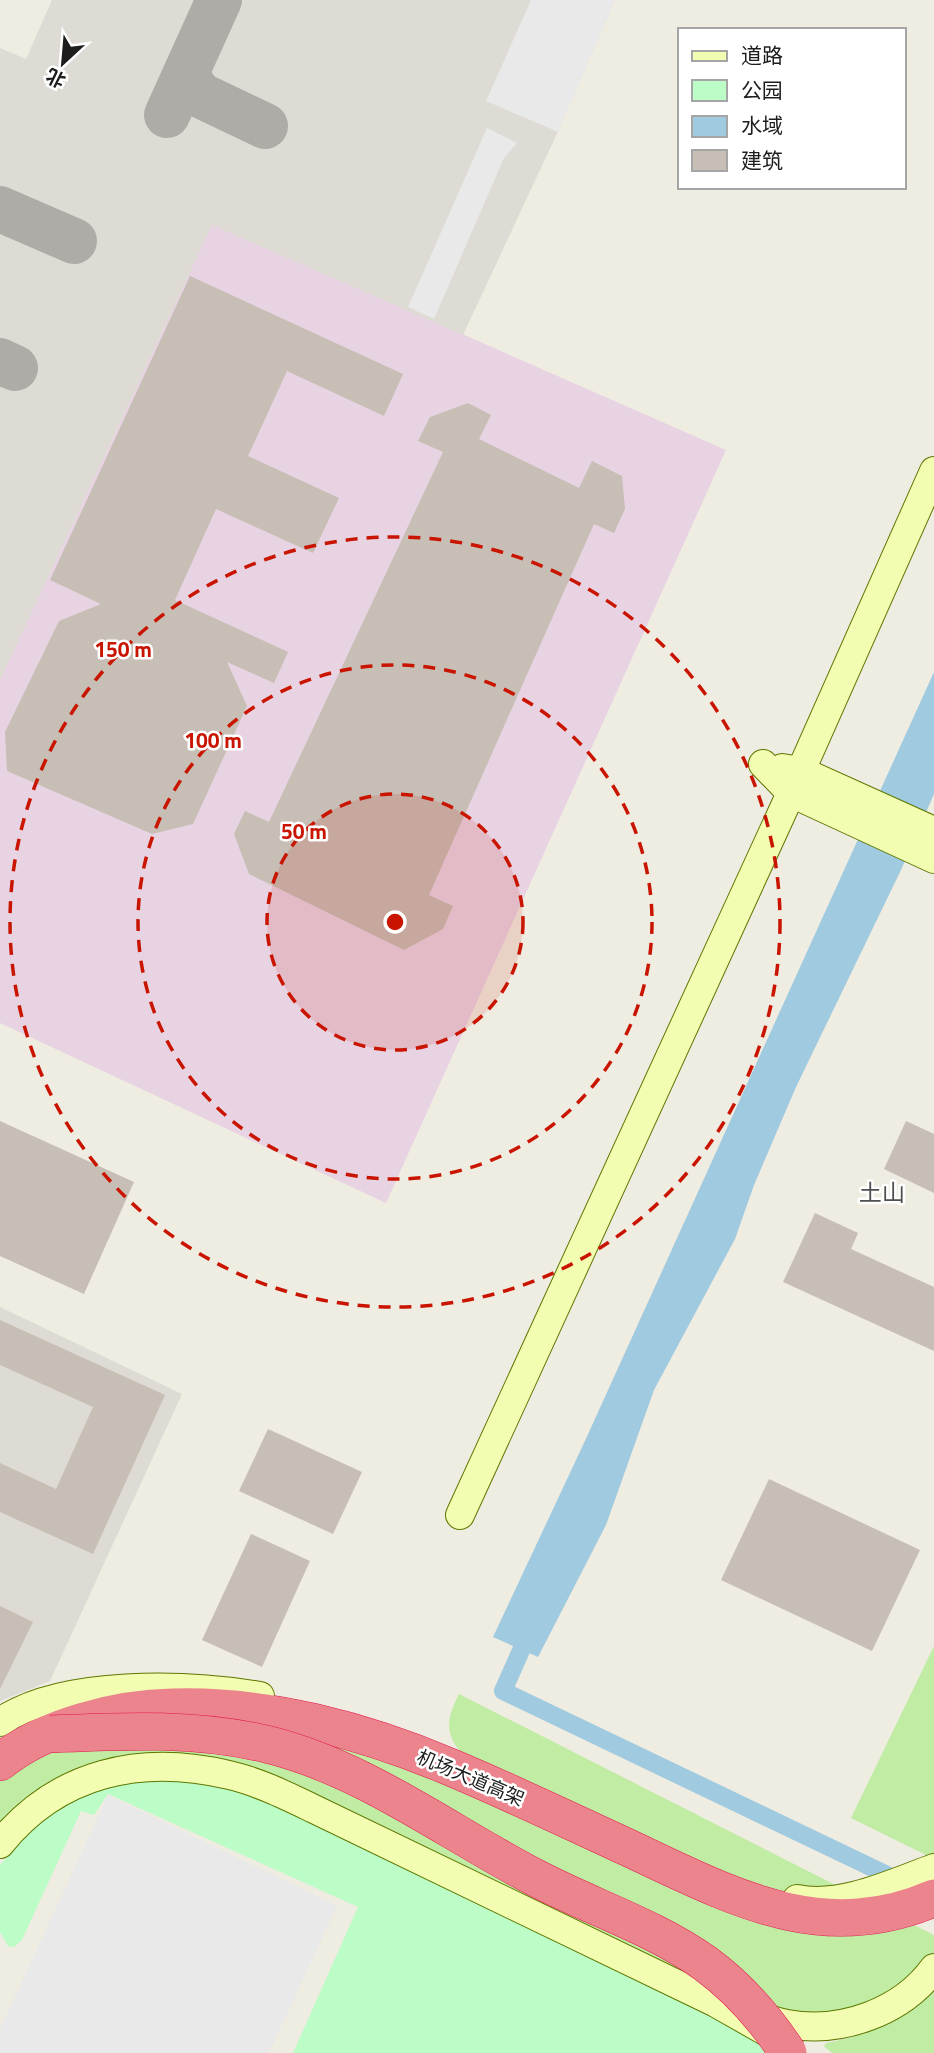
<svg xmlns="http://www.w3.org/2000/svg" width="934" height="2053" viewBox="0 0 934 2053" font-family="'Titillium Web','Noto Sans SC',sans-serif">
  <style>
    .industrial { fill: #e8d3e2 }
    .airport { fill: #dddbd4 }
    .grass { fill: #c0eca4 }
    .park { fill: #bbfcc7 }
    .parking { fill: #e9e9e9 }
    .water { fill: #9fcadf }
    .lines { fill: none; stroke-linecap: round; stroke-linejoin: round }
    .canal { stroke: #9fcadf; stroke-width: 18 }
    .taxiway { stroke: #adaca6; stroke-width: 46 }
    .building { fill: #c7beb5 }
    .secondary-casing { stroke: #5f7700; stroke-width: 30 }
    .highway-casing { stroke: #e2194b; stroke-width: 38 }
    .secondary { stroke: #f2fdb1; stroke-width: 28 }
    .highway { stroke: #eb848d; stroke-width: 37 }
    .highway-bridge-casing { stroke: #e2194b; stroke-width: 38; stroke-linecap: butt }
    .highway-bridge { stroke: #eb848d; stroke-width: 37 }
    .ring { fill: none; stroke: #c91400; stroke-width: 3.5; stroke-dasharray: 12 9 }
    .labels { text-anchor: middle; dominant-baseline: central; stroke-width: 5; stroke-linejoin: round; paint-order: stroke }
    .street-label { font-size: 19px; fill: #1d1d1d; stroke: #fff }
    .quarter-label { font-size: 23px; fill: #505050; stroke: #fff }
    .centre { fill: #c91400; stroke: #fff; stroke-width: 3.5 }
    .ring-label { font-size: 21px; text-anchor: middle; font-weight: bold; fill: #c91400; stroke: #fff; stroke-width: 5; stroke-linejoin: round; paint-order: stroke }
  </style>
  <rect width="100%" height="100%" fill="#efece2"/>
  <polygon class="industrial" points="212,224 726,450 386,1203 0,1023 0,680"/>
  <g class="airport">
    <polygon points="52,0 615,0 554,140 463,335 212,225 0,680 0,48 26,59"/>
    <polygon points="0,1307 182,1394 50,1681 0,1701"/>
  </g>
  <g class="grass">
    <polygon points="934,1646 934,1859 851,1818"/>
    <path d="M459,1694L934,1935V1954L931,1961L866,2009L787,2018L195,1758L0,1829V1767L136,1718L464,1756C444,1734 446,1720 459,1694Z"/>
    <path d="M934,1989V2053H832L824,2046L826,2043C869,2035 902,2020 934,1989Z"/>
  </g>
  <polygon class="park" points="160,1778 212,1781 267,1794 795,2053 293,2053 358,1907 108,1794 94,1815 81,1811 22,1940 14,1947 8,1946 0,1932 0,1865 25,1836 47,1816 71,1801 101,1788"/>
  <g class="parking">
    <polygon points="531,0 615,0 558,132 486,101"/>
    <polygon points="487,128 517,143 504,158 434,319 408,307"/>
    <polygon points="108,1795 337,1906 269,2053 0,2053 0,2029"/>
  </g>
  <polygon class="water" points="934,672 934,794 901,870 796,1087 754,1185 735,1239 654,1390 606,1525 538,1657 493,1637 584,1443"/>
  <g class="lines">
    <polyline class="canal" points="530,1630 503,1691 904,1883"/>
    <g class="taxiway">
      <path d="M188,70C190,81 192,88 202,96L265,126"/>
      <polyline points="167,115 219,0"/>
      <polyline points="0,209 74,241"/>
      <polyline points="0,361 15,368"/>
    </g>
  </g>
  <g class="building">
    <polygon points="190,276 403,374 384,416 287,371 248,456 339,498 313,553 216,509 175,600 288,652 274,683 227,662 247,706 193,824 152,834 7,771 5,732 59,621 101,604 50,580"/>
    <polygon points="468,403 491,415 479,439 579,488 592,461 622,476 625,509 614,533 594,524 429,895 453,906 443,929 404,950 249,874 234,834 245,811 269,822 443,452 418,441 430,417"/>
    <polygon points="0,1121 134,1182 84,1294 0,1256"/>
    <polygon points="906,1121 934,1134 934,1193 884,1169"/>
    <polygon points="815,1213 858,1233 851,1249 934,1287 934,1351 783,1282"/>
    <polygon points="0,1320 165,1395 93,1554 0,1512 0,1463 56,1489 93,1407 0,1365"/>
    <polygon points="268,1429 362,1472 333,1534 239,1491"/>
    <polygon points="769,1479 920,1550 872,1651 721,1580"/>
    <polygon points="251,1534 310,1561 262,1667 202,1640"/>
    <polygon points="0,1606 33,1622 0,1689"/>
  </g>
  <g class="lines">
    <defs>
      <g id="secondary">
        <polyline points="763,764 791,793 934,859"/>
        <polyline points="782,768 801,771 934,831"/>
        <polyline points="460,1515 791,793 934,471"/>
        <path d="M0,1722C62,1679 188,1684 260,1696"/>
        <path d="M0,1844C58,1772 141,1754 229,1775C259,1782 287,1796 314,1809L716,2003L767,2032"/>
        <path d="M797,1899C841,1908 893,1883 934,1868"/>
        <path d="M755,2015C766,2018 776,2022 787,2024C841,2034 902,2012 934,1968"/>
      </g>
      <path id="highway" d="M0,1762C45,1726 117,1708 173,1707C266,1704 365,1731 450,1767C512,1793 572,1822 633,1850C733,1897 823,1946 934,1898"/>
    </defs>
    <use href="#secondary" class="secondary-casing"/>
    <use href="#highway" class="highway-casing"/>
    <use href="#secondary" class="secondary"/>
    <use href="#highway" class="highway"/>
    <defs>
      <path id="highway-bridge" d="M50,1734C123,1731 194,1727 266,1744C365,1768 447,1832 536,1878C591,1907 655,1927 706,1964C740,1989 765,2018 788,2053"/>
    </defs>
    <use href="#highway-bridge" class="highway-bridge-casing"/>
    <use href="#highway-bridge" class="highway-bridge"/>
  </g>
  <circle cx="395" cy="922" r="128" fill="#c91400" fill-opacity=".12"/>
  <g class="ring">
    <circle cx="395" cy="922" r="128"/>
    <circle cx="395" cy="922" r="257"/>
    <circle cx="395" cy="922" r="385"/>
  </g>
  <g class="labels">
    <g class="street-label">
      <text transform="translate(471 1777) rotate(23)">机场大道高架</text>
    </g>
    <g class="quarter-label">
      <text x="882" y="1192">土山</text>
    </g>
  </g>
  <circle cx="395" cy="922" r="10" class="centre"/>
  <g class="ring-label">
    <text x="123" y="657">150 m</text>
    <text x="213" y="748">100 m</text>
    <text x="304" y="839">50 m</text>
  </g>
  <rect x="678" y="28" width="228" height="161" fill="#ffffff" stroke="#a5a5a5" stroke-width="2"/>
  <rect x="692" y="51" width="35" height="10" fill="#f2fdb1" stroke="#a5a5a5" stroke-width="2"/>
  <text x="741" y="63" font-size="21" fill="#1d1d1d">道路</text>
  <rect x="692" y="80" width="35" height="21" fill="#bbfcc7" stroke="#a5a5a5" stroke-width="2"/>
  <text x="741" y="98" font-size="21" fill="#1d1d1d">公园</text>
  <rect x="692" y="116" width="35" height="21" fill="#9fcadf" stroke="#a5a5a5" stroke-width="2"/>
  <text x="741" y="133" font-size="21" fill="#1d1d1d">水域</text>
  <rect x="692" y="150" width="35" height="21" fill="#c7beb5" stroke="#a5a5a5" stroke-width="2"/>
  <text x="741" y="168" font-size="21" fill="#1d1d1d">建筑</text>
  <g transform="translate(63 63) rotate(206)" stroke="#ffffff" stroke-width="5" paint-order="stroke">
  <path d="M0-5L12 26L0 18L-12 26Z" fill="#1d1d1d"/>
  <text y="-10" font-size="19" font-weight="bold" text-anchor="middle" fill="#1d1d1d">北</text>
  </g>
</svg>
